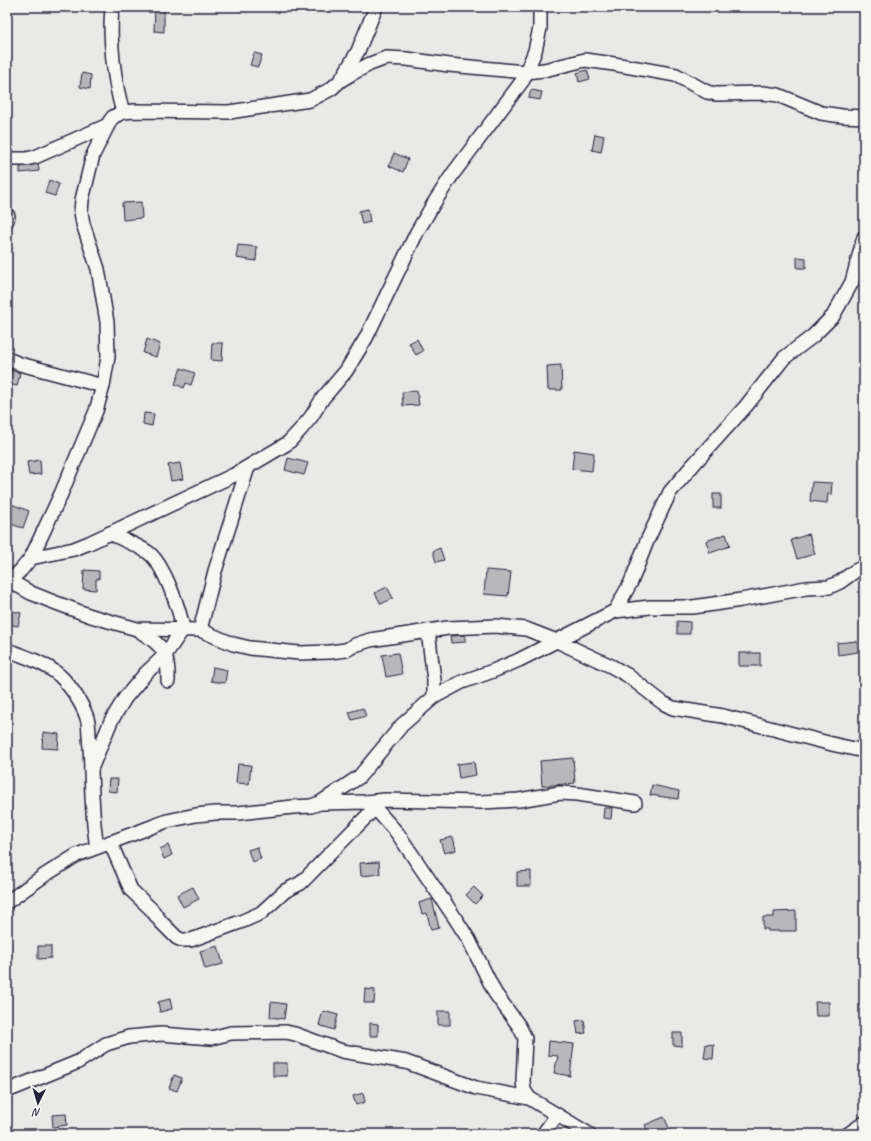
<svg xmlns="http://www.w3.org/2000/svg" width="871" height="1141" viewBox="0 0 871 1141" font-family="Caveat,sans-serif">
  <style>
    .building { fill: #b8b8bc; stroke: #22223b }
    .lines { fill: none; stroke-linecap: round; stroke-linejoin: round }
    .minor-casing { stroke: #22223b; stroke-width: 16 }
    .minor { stroke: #f6f6f2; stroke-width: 13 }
  </style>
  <rect width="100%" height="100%" fill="#e9e9e7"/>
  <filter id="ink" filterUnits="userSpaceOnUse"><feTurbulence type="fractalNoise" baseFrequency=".025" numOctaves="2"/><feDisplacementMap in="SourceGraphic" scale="8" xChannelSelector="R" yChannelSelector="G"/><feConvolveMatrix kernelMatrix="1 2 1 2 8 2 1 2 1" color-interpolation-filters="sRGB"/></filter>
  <g filter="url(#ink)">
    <g class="building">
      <polygon points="155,7 164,7 164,32 154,31"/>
      <polygon points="254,53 262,55 258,67 250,65"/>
      <polygon points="587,70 590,79 579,82 577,73"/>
      <polygon points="82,73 91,75 90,89 80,87"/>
      <polygon points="531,90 542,92 540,100 529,98"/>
      <polygon points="595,134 604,136 601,152 592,150"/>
      <polygon points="394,153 408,159 403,172 389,166"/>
      <polygon points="38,164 39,171 20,173 20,167"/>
      <polygon points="49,180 59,184 55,196 45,193"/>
      <polygon points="141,202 142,218 123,220 122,203"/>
      <polygon points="368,209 370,222 362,224 359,211"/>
      <polygon points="238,245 257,247 256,261 236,258"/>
      <polygon points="797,257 806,258 806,268 797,268"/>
      <polygon points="147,339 160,344 156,357 143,353"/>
      <polygon points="417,339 423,351 416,355 409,343"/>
      <polygon points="212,343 223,343 222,361 211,360"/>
      <polygon points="561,365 562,390 548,390 547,366"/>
      <polygon points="181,368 195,373 191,385 186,383 184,388 175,384"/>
      <polygon points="9,370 20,373 17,386 7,384"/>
      <polygon points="417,391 419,405 403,406 402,392"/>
      <polygon points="144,413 154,414 152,426 143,424"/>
      <polygon points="574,450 594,453 592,471 572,469"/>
      <polygon points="288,458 308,463 304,475 285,470"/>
      <polygon points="40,460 41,474 29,475 27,462"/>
      <polygon points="180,463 183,479 171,481 168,465"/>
      <polygon points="812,482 832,483 831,495 828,494 827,503 810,501"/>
      <rect x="713" y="494" width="8" height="14"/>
      <polygon points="11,504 29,511 23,528 7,523 7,515"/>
      <polygon points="726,534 730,546 710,553 706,541"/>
      <polygon points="809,534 815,554 797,559 791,540"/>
      <polygon points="440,548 444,560 436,562 433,551"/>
      <polygon points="84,570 99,571 99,579 96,579 96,590 83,589"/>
      <polygon points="486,570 511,572 508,596 484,594"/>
      <polygon points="387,587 393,598 381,604 375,593"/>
      <polygon points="9,610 21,613 18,626 7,624"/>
      <polygon points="677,621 690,622 690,634 677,634"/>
      <polygon points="465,635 465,642 451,643 450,636"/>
      <polygon points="857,641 858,652 838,655 837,643"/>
      <polygon points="398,653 402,674 386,677 382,655"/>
      <rect x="739" y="653" width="21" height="13"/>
      <polygon points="213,667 227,670 225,683 211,681"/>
      <polygon points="363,708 366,716 352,720 349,712"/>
      <polygon points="43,732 59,734 58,749 42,748"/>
      <polygon points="573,758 575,783 542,786 540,761"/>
      <polygon points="474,762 476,775 459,778 457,764"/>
      <polygon points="238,764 251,765 249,784 236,783"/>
      <polygon points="109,779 118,779 117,792 108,791"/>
      <polygon points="652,785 679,791 678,799 650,795"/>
      <polygon points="604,808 612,808 611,819 603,818"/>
      <polygon points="453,837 456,850 444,853 440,840"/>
      <polygon points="168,845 172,855 164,859 160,849"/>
      <polygon points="257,847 261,859 252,862 248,850"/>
      <polygon points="379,862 380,874 361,876 360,863"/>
      <polygon points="531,871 531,886 517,886 517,872"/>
      <polygon points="193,887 199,899 183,907 177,895"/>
      <polygon points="474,887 483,896 475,904 466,895"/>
      <polygon points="432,899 439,928 431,930 427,913 422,914 419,903"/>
      <polygon points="796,911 796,931 768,931 768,929 763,929 763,917 774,917 774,912"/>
      <polygon points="38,946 51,946 51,958 38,959"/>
      <polygon points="218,946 223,964 205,969 200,951"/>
      <polygon points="365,989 375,990 374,1003 364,1003"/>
      <polygon points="170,999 172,1009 160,1012 158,1002"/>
      <polygon points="271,1002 286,1004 284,1019 270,1017"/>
      <polygon points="815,1002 829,1002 829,1016 816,1016"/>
      <polygon points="323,1011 338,1015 334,1030 319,1025"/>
      <rect x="438" y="1011" width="12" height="14"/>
      <polygon points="584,1020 586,1033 578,1034 576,1021"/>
      <polygon points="370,1023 378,1024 378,1036 370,1036"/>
      <polygon points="673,1033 682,1033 682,1046 673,1045"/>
      <polygon points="549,1041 574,1044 570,1076 554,1073 558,1056 548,1055"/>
      <polygon points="706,1044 714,1045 713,1059 704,1058"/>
      <rect x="273" y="1063" width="14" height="13"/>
      <polygon points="174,1075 182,1078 177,1091 169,1088"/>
      <polygon points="363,1093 365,1102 356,1105 353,1096"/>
      <polygon points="66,1114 67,1125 53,1127 52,1115"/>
      <polygon points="664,1117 671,1132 666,1134 649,1134 645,1125"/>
    </g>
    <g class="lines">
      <defs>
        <g id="minor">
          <path d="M112,7C109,38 114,83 123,112"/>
          <polyline points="341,80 358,51 376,7"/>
          <polyline points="7,159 26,159 35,157 108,125"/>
          <polyline points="7,220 8,216"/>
          <polyline points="7,359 20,364 103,386"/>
          <polyline points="31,558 74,549 89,543 234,475 288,443 301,429 311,417 323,398 346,371 366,338 417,232 434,203 452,175 523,80 535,51 540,28 540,7"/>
          <polyline points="7,581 10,581 31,593 51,601 91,616 137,629 200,630 233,644 250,648 299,653 330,652 346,650 355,645 370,640 448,628 496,626 526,629 557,641 611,666 627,675 663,703 673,708 723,716 836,745 864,751"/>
          <polyline points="7,584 21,570 31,558 61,494 96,411 103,386 108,357 107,322 98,269 83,224 81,212 82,200 93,155 110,121 113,117 123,112 135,111 229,112 310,100 331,89 341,80 353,73 370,64 386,58 407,59 449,65 526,72 544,70 585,60 614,64 676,75 707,92 716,94 763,93 778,95 821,113 842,116 864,117"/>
          <polyline points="615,611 650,607 693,607 741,600 806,588 829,587 840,582 855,571 864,567"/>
          <path d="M138,630C162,645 169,651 168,681"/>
          <polyline points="200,630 215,571 248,467"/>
          <polyline points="428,631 434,680 434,697"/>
          <path d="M7,650C24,656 45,663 59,675C70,685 85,707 88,722C89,730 89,739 90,747C92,780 91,814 97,847"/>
          <path d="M91,769L111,721L125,698L146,673L165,655L183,629C180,610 164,565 149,553C138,545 123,540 110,533"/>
          <polyline points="366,802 385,800 481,802 519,800 560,793 577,794 635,803"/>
          <polyline points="322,803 366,802 375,808 398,834 453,915 469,940 495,993 519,1026 525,1038 523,1081 524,1090 529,1098"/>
          <polyline points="110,842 131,890 151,909 161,922 177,938 182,940 191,940 243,921 261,913 285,891 301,883 375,808"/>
          <polyline points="7,902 45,875 77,855 167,821 196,815 215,813 238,813 293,807 311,806 320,803 359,777 402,725 434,697 462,682 493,671 519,660 615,611 631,582 647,541 670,492 693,465 746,406 784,358 813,336 833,316 852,282 864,237"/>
          <polyline points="7,1091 78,1062 106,1044 129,1037 161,1034 211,1038 231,1033 286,1032 295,1034 342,1051 406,1062 476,1088 529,1098 589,1134"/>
          <polyline points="543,1134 557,1115"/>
          <polyline points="848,1134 864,1123"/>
        </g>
      </defs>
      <use href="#minor" class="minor-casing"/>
      <use href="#minor" class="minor"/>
    </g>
  </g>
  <rect width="871" height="1141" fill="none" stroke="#f6f6f2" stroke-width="24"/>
  <rect x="12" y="12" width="847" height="1117" fill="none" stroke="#22223b" stroke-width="1.5" filter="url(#ink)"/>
  <g transform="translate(38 1103) rotate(185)" stroke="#f6f6f2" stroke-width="3" paint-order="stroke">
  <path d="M0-3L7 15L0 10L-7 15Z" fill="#22223b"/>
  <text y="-6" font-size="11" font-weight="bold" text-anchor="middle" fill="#22223b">N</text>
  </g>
</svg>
